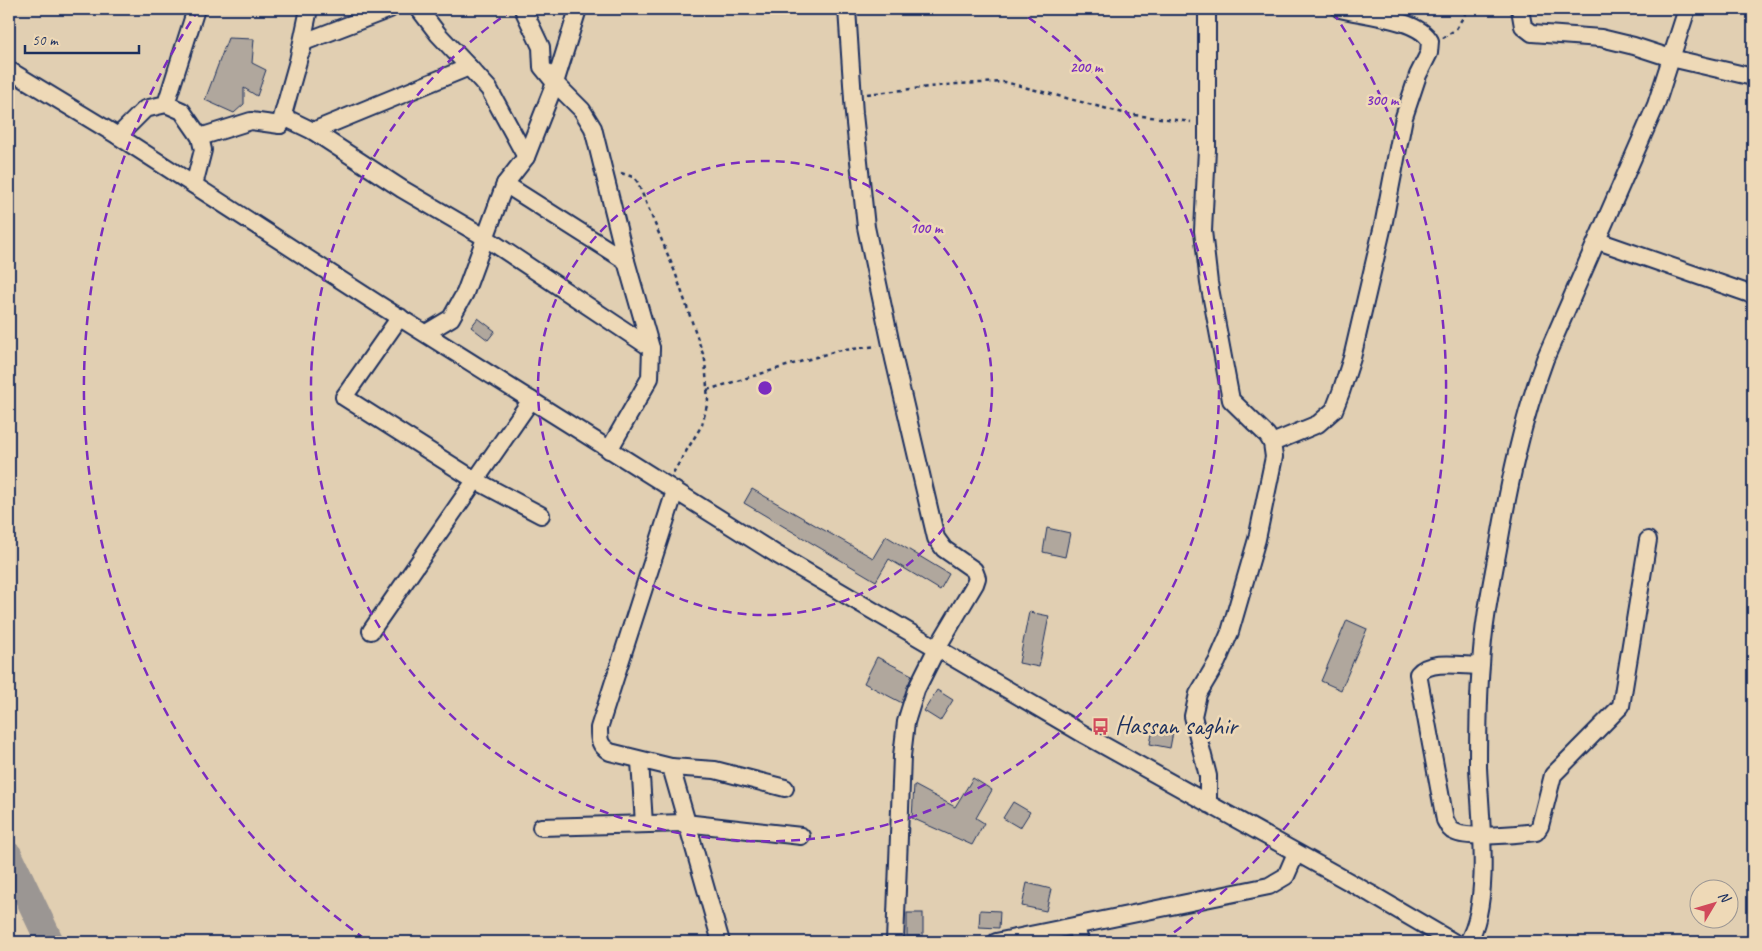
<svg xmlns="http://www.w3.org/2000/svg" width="1762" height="951" viewBox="0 0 1762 951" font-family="Caveat,sans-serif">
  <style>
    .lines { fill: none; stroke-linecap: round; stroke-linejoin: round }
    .river { stroke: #9b9693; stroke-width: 28 }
    .building { fill: #b0a79d; stroke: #1b2f5e }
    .minor-casing { stroke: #1b2f5e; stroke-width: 20 }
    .path { stroke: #1b2f5e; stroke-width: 2.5; stroke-dasharray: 4 4; stroke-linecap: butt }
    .minor { stroke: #eed9b7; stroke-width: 16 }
    .ring { fill: none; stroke: #7b2cbf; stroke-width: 2.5; stroke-dasharray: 9 6 }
    .labels { text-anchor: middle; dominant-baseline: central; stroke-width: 5; stroke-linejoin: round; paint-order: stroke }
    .poi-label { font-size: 25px; fill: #1b2f5e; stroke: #eed9b7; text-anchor: start }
    .centre { fill: #7b2cbf; stroke: #eed9b7; stroke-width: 2.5 }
    .ring-label { font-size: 15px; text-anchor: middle; font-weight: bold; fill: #7b2cbf; stroke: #eed9b7; stroke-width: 5; stroke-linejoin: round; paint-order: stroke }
  </style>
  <rect width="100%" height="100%" fill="#e1cfb2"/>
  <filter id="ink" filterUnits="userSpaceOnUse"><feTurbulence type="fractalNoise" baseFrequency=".02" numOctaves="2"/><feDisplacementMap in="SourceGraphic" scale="10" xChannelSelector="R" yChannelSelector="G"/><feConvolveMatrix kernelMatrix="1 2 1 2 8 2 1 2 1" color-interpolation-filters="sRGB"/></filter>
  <g filter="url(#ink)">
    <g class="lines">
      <polyline class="river" points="9,856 50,942"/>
    </g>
    <g class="building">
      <polygon points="228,38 254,39 252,63 266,70 257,96 244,88 244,104 234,113 205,100"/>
      <polygon points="478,318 495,331 488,340 471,327"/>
      <polygon points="752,489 873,558 886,536 949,574 940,590 889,559 876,581 744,503"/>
      <polygon points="1047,528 1070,533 1065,557 1043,552"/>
      <polygon points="1029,612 1049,616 1039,667 1019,663"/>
      <polygon points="1347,620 1367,629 1341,690 1321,681"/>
      <polygon points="877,657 912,675 902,703 864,683"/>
      <polygon points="937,690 953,700 940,721 924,711"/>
      <polygon points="1153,729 1173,732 1170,748 1150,744"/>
      <polygon points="973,778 992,790 976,818 984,823 972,845 912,818 914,785 955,807"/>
      <polygon points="1013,802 1030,812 1020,828 1003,818"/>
      <polygon points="1027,883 1051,889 1046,911 1022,906"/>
      <polygon points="980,910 1000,911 999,928 979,927"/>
      <rect x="907" y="913" width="16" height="23"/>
    </g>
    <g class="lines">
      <defs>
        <g id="minor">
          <polyline points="419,9 438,34 469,67"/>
          <polyline points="578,9 555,83 582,110 593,128 626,261 651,348 650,378 609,450"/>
          <polyline points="847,9 854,114 866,227 894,359 936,538 944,549 974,570 977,578 975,584 937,648 916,690 906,722 902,756 895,942"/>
          <polyline points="1207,9 1207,149 1203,231 1209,283 1231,400 1267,435 1272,443 1274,457 1257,539 1230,632 1217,662 1198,694 1193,716 1208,776 1208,804"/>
          <polyline points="1520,9 1523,26 1532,33 1601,38 1634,46 1671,58 1753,77"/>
          <polyline points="301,52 304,42 390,9"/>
          <polyline points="9,70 118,136 378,304 776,554 1085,735 1371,894 1453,942"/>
          <polyline points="166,104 182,111 200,137 203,150 194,185"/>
          <polyline points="280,125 298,61 309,9"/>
          <polyline points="313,131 469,67 489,89 526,157"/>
          <polyline points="118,136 145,109 166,104 196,9"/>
          <polyline points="200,137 251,121 280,125 286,118 313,131 402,189 486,238 651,348"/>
          <polyline points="505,184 626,261"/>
          <polyline points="1598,241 1753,295"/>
          <polyline points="400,317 344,397 475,480 541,515"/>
          <polyline points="426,333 451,318 465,293 505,184 526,157 555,83 542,67 541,47 523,9"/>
          <path d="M1272,443L1318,424L1334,410L1341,392L1352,358L1384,221L1404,117L1418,75L1429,53L1430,41C1419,19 1363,15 1340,9"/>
          <path d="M675,491L599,728C599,740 599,745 610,752L671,767L721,942"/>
          <polyline points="371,631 531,400"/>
          <path d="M1480,666C1462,666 1431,659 1418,674L1445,820C1448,825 1449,830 1455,832C1468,839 1520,834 1536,832L1540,826L1553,775L1621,706L1648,540"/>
          <polyline points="640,761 644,824"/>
          <polyline points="671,767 715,770 785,788"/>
          <polyline points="541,827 685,823 801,836"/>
          <polyline points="1076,926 1080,942"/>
          <polyline points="996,942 1269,886 1286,876 1296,853"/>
          <path d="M1468,942C1492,901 1480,815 1478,767C1478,733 1478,698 1481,665C1483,626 1491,587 1498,549C1509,484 1522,421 1545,359L1656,105L1687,9"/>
        </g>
      </defs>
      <use href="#minor" class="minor-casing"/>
      <g class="path">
        <polyline points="1443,38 1456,29 1468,9"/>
        <polyline points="867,94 956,84 1005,82 1127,114 1191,122"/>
        <polyline points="621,173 633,177 637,181 675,272 705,360 708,401 702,425 673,473"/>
        <polyline points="707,390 836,351 877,346"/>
      </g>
      <use href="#minor" class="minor"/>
    </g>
  </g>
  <g class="ring">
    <circle cx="765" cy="388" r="227"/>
    <path d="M1016 9A454 454 0 1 1 514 9"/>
    <path d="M365 939A681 681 0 0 1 197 12M1333 12A681 681 0 0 1 1165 939"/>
  </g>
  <defs>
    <symbol id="bus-bare" viewBox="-9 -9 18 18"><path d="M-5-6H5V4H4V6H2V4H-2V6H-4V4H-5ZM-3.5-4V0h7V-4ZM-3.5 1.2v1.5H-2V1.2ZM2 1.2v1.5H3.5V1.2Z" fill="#d1495b" stroke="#eed9b7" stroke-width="2.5" paint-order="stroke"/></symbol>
  </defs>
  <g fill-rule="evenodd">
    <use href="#bus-bare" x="1088" y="714" width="25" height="25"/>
  </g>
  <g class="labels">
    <g class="poi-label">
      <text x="1115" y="726">Hassan saghir</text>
    </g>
  </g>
  <circle cx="765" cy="388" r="8" class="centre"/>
  <g class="ring-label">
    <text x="1086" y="72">200 m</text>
    <text x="1382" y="105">300 m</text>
    <text x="926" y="233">100 m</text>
  </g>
  <rect width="1762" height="951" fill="none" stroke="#eed9b7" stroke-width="30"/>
  <rect x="15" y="15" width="1732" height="921" fill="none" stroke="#1b2f5e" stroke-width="2" filter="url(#ink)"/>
  <g transform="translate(1714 904) rotate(52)"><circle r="24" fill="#eed9b7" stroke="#9a9593"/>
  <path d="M0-4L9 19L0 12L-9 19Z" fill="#d1495b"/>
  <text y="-8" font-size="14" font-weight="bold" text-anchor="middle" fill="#1b2f5e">N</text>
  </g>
  <path d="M25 45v8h114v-8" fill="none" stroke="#1b2f5e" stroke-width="2.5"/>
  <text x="32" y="45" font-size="15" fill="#1b2f5e" stroke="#eed9b7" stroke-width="4" paint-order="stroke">50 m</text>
</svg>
